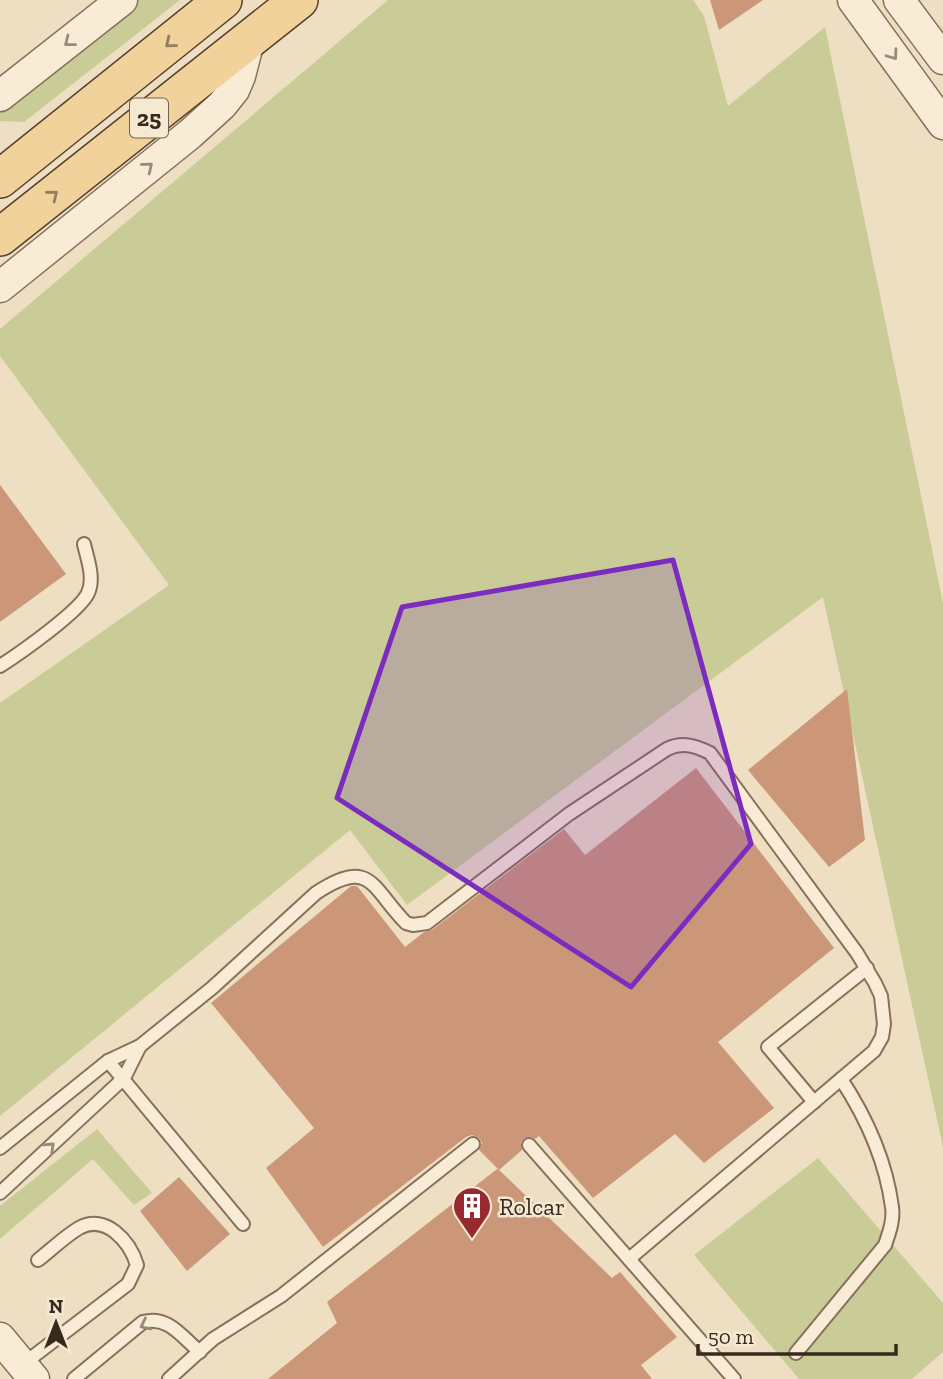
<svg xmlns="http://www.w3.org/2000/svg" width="943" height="1379" viewBox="0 0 943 1379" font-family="'Zilla Slab',serif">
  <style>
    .green { fill: #c9cc97 }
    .building { fill: #cc9779 }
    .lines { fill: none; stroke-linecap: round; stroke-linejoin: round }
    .service-casing { stroke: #88705a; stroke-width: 16 }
    .tertiary-casing { stroke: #88705a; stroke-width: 33 }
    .primary-casing { stroke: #563e2e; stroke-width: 40 }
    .service { stroke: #f9ecd6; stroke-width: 12 }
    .tertiary { stroke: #f9ecd6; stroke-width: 30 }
    .primary { stroke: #f1d29b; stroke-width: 37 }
    .oneway { stroke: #988a7a }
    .oneway2 { stroke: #947e5c }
    .marked { fill: #7b2cbf; fill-opacity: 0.2; stroke: #7b2cbf; stroke-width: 5; stroke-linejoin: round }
    .labels { text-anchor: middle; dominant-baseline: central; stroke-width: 5; stroke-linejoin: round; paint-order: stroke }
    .shield { fill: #f5e9d2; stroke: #716354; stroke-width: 2 }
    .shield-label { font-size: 23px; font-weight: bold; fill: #38291e }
    .poi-label { font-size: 24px; fill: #38291e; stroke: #f5e9d2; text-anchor: start }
  </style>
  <rect width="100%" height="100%" fill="#eedfc3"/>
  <g class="green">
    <polygon points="133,0 180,0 24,122 0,121 0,104"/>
    <polygon points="388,0 693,0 704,16 728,106 825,27 943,603 943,1147 823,597 407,905 350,830 0,1116 0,703 169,585 0,356 0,329"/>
    <polygon points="97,1129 152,1193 134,1205 93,1159 0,1239 0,1206"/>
    <polygon points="818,1158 943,1303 943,1352 912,1379 799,1379 694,1255"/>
  </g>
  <g class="building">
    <polygon points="710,0 763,0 719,30"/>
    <polygon points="0,485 66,574 0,622"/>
    <polygon points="847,689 865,840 829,867 748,770"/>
    <polygon points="696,768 834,948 718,1042 774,1108 704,1163 675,1134 593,1198 539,1136 535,1139 531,1137 524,1138 521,1143 522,1150 499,1170 612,1278 620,1272 677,1337 641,1365 652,1379 268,1379 337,1323 327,1302 497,1169 499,1170 479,1150 482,1143 479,1138 472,1135 466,1137 323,1247 266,1168 314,1128 211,1003 351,886 357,886 405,947 424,932 432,930 564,829 585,855"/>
    <polygon points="179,1177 230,1234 187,1271 140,1211"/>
  </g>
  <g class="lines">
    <defs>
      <g id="service">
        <path d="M0,666C19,654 80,611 88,593C95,578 87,558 84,544"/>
        <polyline points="108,1061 243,1224"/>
        <polyline points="814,1102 768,1047 867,968"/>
        <polyline points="529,1145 734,1379"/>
        <path d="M0,1148L108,1061L140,1046L212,988L316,893C371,857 371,887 406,923L413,925L427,923L569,814L667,749C682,742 694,745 710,753L857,953L875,983L881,996L884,1024L882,1037L874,1051L629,1259"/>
        <polyline points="0,1193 124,1078 140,1046"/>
        <path d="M796,1353L885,1245C889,1233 894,1220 892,1207C886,1162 866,1117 841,1079"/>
        <path d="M22,1365L128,1284L137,1265C130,1242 106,1213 79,1228C64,1237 51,1250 38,1260"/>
        <path d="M74,1379L143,1322C168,1315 182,1337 200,1352"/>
        <polyline points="169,1379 213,1339 281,1296 473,1144"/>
      </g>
      <g id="tertiary">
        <polyline points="853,0 943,124"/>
        <polyline points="899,0 943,59"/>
        <polyline points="0,96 122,0"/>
        <polyline points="0,287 190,134 222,105 234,90 240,76 250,37"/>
        <polyline points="0,1338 34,1379"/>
      </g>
      <g id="primary">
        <polyline points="0,179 223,0"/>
        <polyline points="0,237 299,0"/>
      </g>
    </defs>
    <use href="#service" class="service-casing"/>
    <use href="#tertiary" class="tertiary-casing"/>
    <use href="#primary" class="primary-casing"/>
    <use href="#service" class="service"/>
    <use href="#tertiary" class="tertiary"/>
    <use href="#primary" class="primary"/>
  </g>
  <defs><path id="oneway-chevron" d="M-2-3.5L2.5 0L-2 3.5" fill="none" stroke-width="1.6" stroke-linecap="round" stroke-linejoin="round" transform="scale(1.75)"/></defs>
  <g class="oneway">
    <use href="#oneway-chevron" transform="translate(69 42) rotate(142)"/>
    <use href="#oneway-chevron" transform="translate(893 55) rotate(54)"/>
    <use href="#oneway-chevron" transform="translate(148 167) rotate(-39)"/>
    <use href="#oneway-chevron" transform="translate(50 1147) rotate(-43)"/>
    <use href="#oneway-chevron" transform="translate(145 1325) rotate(154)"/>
  </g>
  <g class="oneway2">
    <use href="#oneway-chevron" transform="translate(170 43) rotate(141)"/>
    <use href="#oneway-chevron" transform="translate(53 195) rotate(-39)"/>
  </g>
  <path class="marked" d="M673,560L751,844L631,987L337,798L402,607Z"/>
  <defs>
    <symbol id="building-pin" viewBox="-11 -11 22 30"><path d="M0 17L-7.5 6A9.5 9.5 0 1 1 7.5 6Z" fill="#972a30" stroke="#f5e9d2"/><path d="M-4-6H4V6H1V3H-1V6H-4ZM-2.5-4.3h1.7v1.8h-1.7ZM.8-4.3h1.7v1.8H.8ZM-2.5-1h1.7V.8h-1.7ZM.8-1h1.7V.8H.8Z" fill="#fff"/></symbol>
  </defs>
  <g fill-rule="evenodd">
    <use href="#building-pin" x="450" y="1184" width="44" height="60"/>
  </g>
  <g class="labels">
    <rect class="shield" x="130" y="98.5" width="38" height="39" rx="5"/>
    <g class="shield-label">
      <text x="149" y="118">25</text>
    </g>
    <g class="poi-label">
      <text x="499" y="1206">Rolcar</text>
    </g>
  </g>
  <g transform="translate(56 1323)" stroke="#f5e9d2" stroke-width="5" paint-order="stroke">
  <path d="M0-5L12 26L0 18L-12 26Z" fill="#38291e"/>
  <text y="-10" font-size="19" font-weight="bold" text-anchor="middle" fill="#38291e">N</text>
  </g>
  <path d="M698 1344v10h198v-10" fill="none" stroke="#38291e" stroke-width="3.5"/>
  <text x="708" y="1344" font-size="21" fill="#38291e" stroke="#f5e9d2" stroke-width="5" paint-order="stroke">50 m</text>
</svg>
